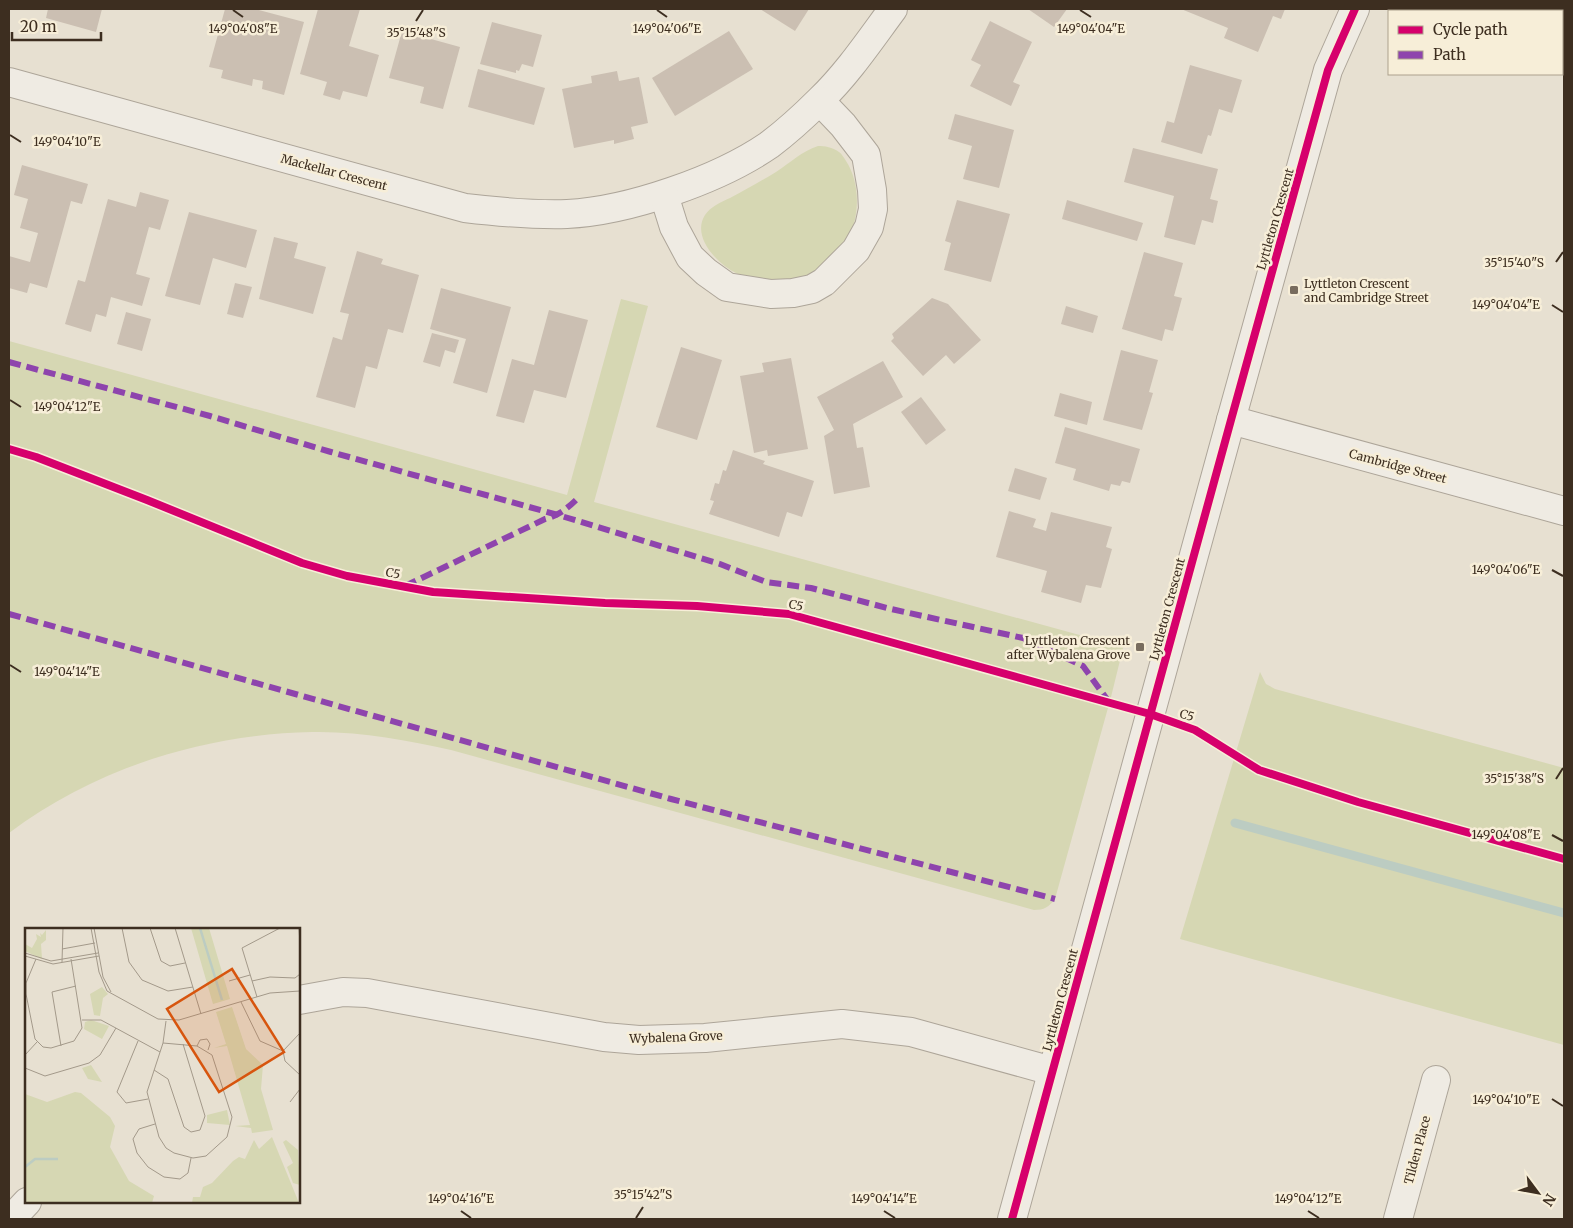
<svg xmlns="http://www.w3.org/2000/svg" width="1573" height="1228" viewBox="0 0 1573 1228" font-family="Merriweather,serif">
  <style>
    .green { fill: #d6d7b3 }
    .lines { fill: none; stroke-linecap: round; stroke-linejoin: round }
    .stream { stroke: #bcccc2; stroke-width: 9 }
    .building { fill: #cbbfb2 }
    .minor-casing { stroke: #ada599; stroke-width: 30 }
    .minor { stroke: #efebe3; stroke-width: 28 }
    .quiet { stroke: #8e44ad; stroke-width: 6; stroke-dasharray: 12 6; stroke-linecap: butt }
    .cycleway-casing { stroke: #f7eed8; stroke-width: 11 }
    .cycleway { stroke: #d6006c; stroke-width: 8 }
    .ticks { fill: none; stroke: #3d2e20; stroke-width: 2 }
    .poi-dot { fill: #786c5e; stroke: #f7eed8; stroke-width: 2 }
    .labels { text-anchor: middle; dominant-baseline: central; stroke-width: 5; stroke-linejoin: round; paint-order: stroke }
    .street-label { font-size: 12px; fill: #3d2e20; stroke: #f7eed8 }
    .poi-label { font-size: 12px; fill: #3d2e20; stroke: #f7eed8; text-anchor: start }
    .inset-river { fill: none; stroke: #bcccc2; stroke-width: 2.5 }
    .inset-road { fill: none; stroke: #a3998a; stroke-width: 1 }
    .view { fill: #d7550e; fill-opacity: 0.15; stroke: #d7550e; stroke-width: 2.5 }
    .inset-edge { fill: none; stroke: #3d2e20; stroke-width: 2.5 }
    .ticks-label { font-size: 12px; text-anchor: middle; fill: #3d2e20; stroke: #f7eed8; stroke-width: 5; stroke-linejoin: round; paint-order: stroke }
  </style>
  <rect width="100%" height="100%" fill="#e7e0d1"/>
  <g class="green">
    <path d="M818,146C825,146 832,147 839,152C842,154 844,158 846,161C860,182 860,215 849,237C838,259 812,281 786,282C780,283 773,281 767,281C746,279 729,273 714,256C704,245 696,229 705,215C710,207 721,202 730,198C745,190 761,181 776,172C790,163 802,151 818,146Z"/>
    <path d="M621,299L648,306L594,502L1105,642C1114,643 1119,642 1126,636L1111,697L1055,899C1049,907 1044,910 1034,910L451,750C406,740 359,731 312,732C204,734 96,768 9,833V341L567,495Z"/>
    <polygon points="1260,672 1266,684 1275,689 1564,768 1564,1045 1180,939"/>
  </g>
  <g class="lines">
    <polyline class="stream" points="1235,823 1564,913"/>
  </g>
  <g class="building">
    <polygon points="48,9 102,9 96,32 46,18"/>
    <polygon points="225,9 255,9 304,22 284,95 262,89 263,81 253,79 252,86 221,78 223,70 209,67"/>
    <polygon points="318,9 360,9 349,46 379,55 367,97 343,91 340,100 323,95 327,82 300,74"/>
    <polygon points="760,9 809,9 795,31"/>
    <polygon points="1028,9 1067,9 1054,27"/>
    <polygon points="1181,9 1285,9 1281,19 1273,16 1258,52 1224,38 1228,28"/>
    <polygon points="990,21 1032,42 1013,82 1020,85 1011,106 970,86 981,65 971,60"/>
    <polygon points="492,22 542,35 533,67 522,64 519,71 516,70 516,73 480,64"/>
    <polygon points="402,31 460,47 443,109 420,103 424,87 389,78"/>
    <polygon points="729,31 753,69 675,116 652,78"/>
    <polygon points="1190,65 1242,80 1232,113 1219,109 1211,136 1208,135 1202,154 1161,142 1167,121 1174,123"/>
    <polygon points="478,69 545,88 534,125 468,107"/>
    <polygon points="617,71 619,81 639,77 648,123 631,127 634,139 614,144 614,140 574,148 562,89 592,83 591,76"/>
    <polygon points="955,114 1014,130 999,188 963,179 972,146 948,139"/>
    <polygon points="1133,148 1218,169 1210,199 1218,201 1213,223 1202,220 1195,245 1164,237 1174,196 1124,182"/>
    <polygon points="22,165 88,184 82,204 71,201 47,288 30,283 27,293 9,288 9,256 30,262 38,233 20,228 28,199 14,195"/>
    <polygon points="140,192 169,200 160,230 149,227 136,274 150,278 142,306 111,297 106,317 96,314 91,332 65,324 78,280 85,282 108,199 136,207"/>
    <polygon points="957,200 1010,214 991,282 944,270 951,243 945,241"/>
    <polygon points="1067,200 1143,223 1137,241 1062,219"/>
    <polygon points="189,212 257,230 246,268 213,258 200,305 165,296"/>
    <polygon points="274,237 298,243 294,258 326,267 313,314 259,299"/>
    <polygon points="357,251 383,259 381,264 419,275 403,333 388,329 377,369 366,366 355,408 316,397 333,337 342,340 349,314 340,312"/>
    <polygon points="1144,252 1183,263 1174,296 1182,298 1173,331 1165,329 1162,341 1122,329"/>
    <polygon points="235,283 252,287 243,318 227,314"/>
    <polygon points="441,288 511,307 487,393 453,383 466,339 430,329"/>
    <polygon points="932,298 948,304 981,340 954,364 946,355 923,376 891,341 894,338 892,334"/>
    <polygon points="1066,306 1098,316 1093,333 1061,324"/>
    <polygon points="549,310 588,320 566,398 534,390 524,423 496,416 512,359 534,365"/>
    <polygon points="126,312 151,319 142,351 117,344"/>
    <polygon points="432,333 459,340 455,353 445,350 440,367 423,362"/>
    <polygon points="681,347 722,360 697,440 656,427"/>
    <polygon points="1121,350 1158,360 1149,392 1153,393 1142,430 1103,420"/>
    <polygon points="791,358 808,449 768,456 767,450 754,453 740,376 764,372 762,363"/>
    <polygon points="883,361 903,397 853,424 857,448 863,447 870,487 834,494 824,436 834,430 817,397"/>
    <polygon points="1060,393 1092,402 1087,425 1054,416"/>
    <polygon points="921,397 946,430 926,445 901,412"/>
    <polygon points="1065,427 1140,449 1130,483 1122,481 1120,486 1111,484 1109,491 1073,480 1076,469 1055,463"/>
    <polygon points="733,450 765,461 763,464 814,481 802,517 787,512 779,537 709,514 714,501 710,500 715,483 719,484 723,470 726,471"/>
    <polygon points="1015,468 1047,478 1040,500 1008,491"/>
    <polygon points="1009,511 1036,519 1033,527 1046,531 1051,512 1112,527 1106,547 1112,549 1101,588 1086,585 1081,603 1041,592 1047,571 996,557"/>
  </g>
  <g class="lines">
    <defs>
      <g id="minor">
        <path d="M9,82L465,208C499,212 533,215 567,214C628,211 718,180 769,145C785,133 806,114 820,100C848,73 870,40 893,9"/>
        <polyline points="664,195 674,227 690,257 706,272 727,287 771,294 793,293 812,289 824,282 856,250 869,227 873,209 872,190 866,155 843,125 820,101"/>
        <polyline points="1231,420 1564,511"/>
        <polyline points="299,1000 343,992 367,993 604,1037 639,1040 705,1038 842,1024 911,1032 1052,1071"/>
        <polyline points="9,1216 12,1218 27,1202"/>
        <polyline points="1012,1219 1231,420 1328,70 1355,9"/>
        <polyline points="1398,1219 1436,1080"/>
      </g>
    </defs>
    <use href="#minor" class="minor-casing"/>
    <use href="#minor" class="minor"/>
    <g class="quiet">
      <polyline points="9,362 210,416 331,452 558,515 720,564 766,582 811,588 891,609 1023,638 1083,666 1109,702"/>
      <path d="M405,586L545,519C560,515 569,507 580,496"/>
      <polyline points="9,614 671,799 1055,899"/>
    </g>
    <defs>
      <g id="cycleway">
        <polyline points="9,449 36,457 147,500 302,563 347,576 433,592 605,603 697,606 789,614 1150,714 1195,730 1259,770 1358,802 1564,859"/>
        <polyline points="1012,1219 1231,420 1328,70 1355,9"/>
      </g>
    </defs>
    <use href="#cycleway" class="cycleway-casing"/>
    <use href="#cycleway" class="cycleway"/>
  </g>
  <path class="ticks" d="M233,10L243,17M657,10L667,17M1080,10L1091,17M416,21L423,10M10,135L21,142M1556,262L1563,252M1552,305L1563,312M10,400L21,407M1552,570L1563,576M10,665L21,672M1556,779L1563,768M1552,835L1563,841M1552,1099L1563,1106M461,1211L471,1218M884,1211L895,1218M1308,1211L1319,1218M636,1218L643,1207"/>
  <g class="poi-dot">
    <rect x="1289" y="285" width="10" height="10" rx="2.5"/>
    <rect x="1135" y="642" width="10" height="10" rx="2.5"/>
  </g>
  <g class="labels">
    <g class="street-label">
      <text transform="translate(334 172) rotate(15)">Mackellar Crescent</text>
      <text transform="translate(1275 219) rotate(-74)">Lyttleton Crescent</text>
      <text transform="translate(1398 466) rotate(15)">Cambridge Street</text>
      <text transform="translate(393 573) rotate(11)">C5</text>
      <text transform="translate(796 605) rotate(13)">C5</text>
      <text transform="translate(1167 609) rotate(-75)">Lyttleton Crescent</text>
      <text transform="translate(1187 715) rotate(18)">C5</text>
      <text transform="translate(1060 1000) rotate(-75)">Lyttleton Crescent</text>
      <text transform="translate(676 1037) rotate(-2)">Wybalena Grove</text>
      <text transform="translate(1417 1150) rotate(-75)">Tilden Place</text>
    </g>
    <g class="poi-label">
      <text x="1304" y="283">Lyttleton Crescent<tspan x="1304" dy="14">and Cambridge Street</tspan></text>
      <text x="1130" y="640" text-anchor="end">Lyttleton Crescent<tspan x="1130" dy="14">after Wybalena Grove</tspan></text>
    </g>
  </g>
  <g transform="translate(25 928)">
    <rect width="275" height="275" fill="#e7e0d1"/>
    <path d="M166,0H184L205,71L188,76ZM21,2V12L16,16L17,31L0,23V16L7,20L12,11L11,6L16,9L15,5L17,7ZM77,59L83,66L78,70L75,88L69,87L65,66ZM207,79L221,121L238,137L236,161L248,202L227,205L226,200L210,198L225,197L202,118L189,120L201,116L191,84ZM66,92L84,98L77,111L59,101L60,94ZM66,137L77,154L63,151L57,140ZM50,164L56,165L85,189L90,198L85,219L104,253L129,268L127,275H0V166L22,174ZM202,182L205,197L182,195V187ZM247,209L274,275H167L168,269H175L178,259L187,255L208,233L214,229L220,231L229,212L234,221ZM261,212L273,222L275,257L268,255L262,239L268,235L258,214Z" fill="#d6d7b3"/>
    <path class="inset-river" d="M175,0L197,72M0,239L10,231H33"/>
    <path class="inset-road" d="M66,0L74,44L82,63L133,91L154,92L245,65L275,63M69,0L78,49L86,64M97,0L104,34L117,52L143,63L168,59M125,0L136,33L145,38L160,35M150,0L176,86M274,0L275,16M37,21L70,15M0,25L26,33L73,25M0,28L28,36L74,28M11,31L1,55V66L10,111L18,119L26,120L49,113L57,100L46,31M37,34L38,0M204,53L225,47M227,53L245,49L270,50L275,46M232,69L217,20L255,0M216,74L235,113L258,123L260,133L275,147M57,92H76L135,124M113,113L92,164L101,175L123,171M138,115L122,164L134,209L141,220L149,225L168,230L181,228L202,209L207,189L187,127L172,118L138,115L141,93M36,118L27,64L51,58M172,118L175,112L182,111L185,116L183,122M258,123L275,105M0,127L12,114M0,140L20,148L64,135L75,127L91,100M129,142L143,151L159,199L166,204L175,202L180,188L158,116M265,174L275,161M130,196L114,201L108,211L112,225L123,239L139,249L155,251L163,245L166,230"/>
    <path class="view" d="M207,41L259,124L194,164L142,81Z"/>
    <rect width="275" height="275" class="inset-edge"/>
  </g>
  <g class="ticks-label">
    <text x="243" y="33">149°04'08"E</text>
    <text x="667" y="33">149°04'06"E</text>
    <text x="1091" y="33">149°04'04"E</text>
    <text x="416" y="37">35°15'48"S</text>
    <text x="67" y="146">149°04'10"E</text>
    <text x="1514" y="267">35°15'40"S</text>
    <text x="1506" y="309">149°04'04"E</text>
    <text x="67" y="411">149°04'12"E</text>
    <text x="1506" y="574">149°04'06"E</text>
    <text x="67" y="676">149°04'14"E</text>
    <text x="1514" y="783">35°15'38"S</text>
    <text x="1506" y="839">149°04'08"E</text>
    <text x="1506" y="1104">149°04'10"E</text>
    <text x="643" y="1199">35°15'42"S</text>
    <text x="461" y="1203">149°04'16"E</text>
    <text x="884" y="1203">149°04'14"E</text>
    <text x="1308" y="1203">149°04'12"E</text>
  </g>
  <rect width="1573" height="1228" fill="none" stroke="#3d2e20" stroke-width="20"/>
  <rect x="1388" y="10" width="175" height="65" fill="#f7eed8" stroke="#ada18e"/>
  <rect x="1398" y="26" width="25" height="8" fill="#d6006c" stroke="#ada18e"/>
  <text x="1433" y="35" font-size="15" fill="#3d2e20">Cycle path</text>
  <rect x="1398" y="51" width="25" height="8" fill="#8e44ad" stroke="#ada18e"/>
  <text x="1433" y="60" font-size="15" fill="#3d2e20">Path</text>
  <g transform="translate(1538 1193) rotate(122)" stroke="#f7eed8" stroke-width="4" paint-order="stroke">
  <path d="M0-4L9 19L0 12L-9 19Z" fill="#3d2e20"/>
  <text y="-8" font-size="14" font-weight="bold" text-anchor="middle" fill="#3d2e20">N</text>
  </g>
  <path d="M12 32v8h89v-8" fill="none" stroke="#3d2e20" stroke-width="2.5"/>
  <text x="20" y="32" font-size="15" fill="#3d2e20" stroke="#f7eed8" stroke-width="4" paint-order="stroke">20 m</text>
</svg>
